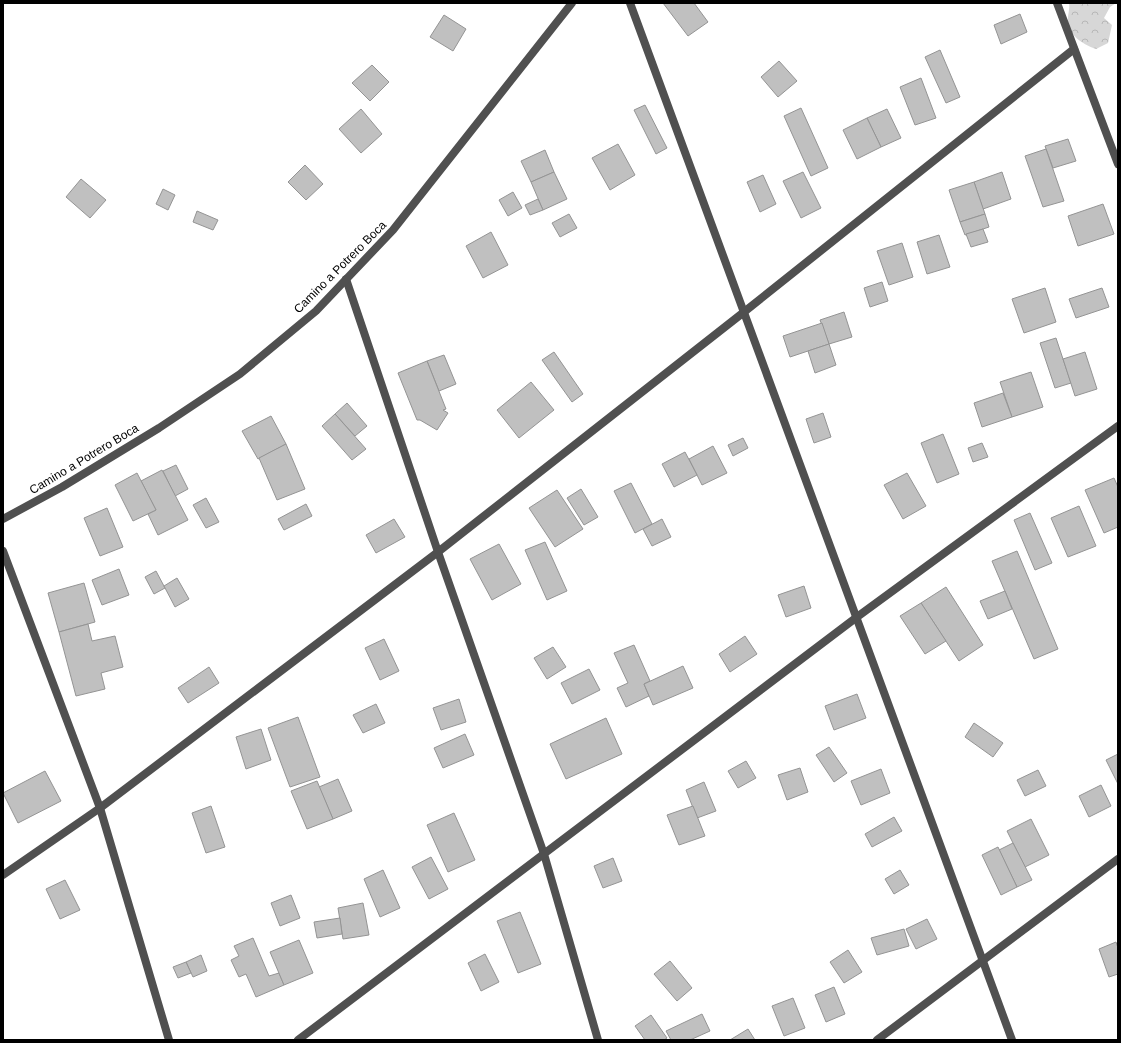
<svg xmlns="http://www.w3.org/2000/svg" width="1121" height="1043" viewBox="0 0 1121 1043" font-family="Helvetica,sans-serif">
  <style>
    .forest { fill: url(#forest-crowns) }
    .building { fill: #c0c0c0; stroke: #949494 }
    .lines { fill: none; stroke-linecap: round; stroke-linejoin: round }
    .street { stroke: #505050; stroke-width: 8 }
    .labels { text-anchor: middle; dominant-baseline: central; stroke-width: 3.5; stroke-linejoin: round; paint-order: stroke }
    .street-label { font-size: 12px; fill: #000; stroke: #fff }
  </style>
  <defs>
    <pattern id="forest-crowns" width="20" height="18" patternUnits="userSpaceOnUse"><rect width="20" height="18" fill="#d7d7d7"/><path d="M2 6a3 3 0 1 1 6 0M12 15a3 3 0 1 1 6 0" fill="none" stroke="#b7b7b7"/></pattern>
  </defs>
  <rect width="100%" height="100%" fill="#fff"/>
  <path class="forest" d="M1069,3H1116L1110,7L1104,18L1112,25L1108,43L1096,49C1082,44 1068,35 1068,19C1068,13 1070,9 1069,3Z"/>
  <g class="building">
    <polygon points="663,3 694,3 708,22 688,36"/>
    <polygon points="1020,14 1027,32 1001,44 994,25"/>
    <polygon points="444,15 466,29 453,51 430,37"/>
    <polygon points="940,50 960,97 946,103 925,57"/>
    <polygon points="779,61 797,81 778,97 761,77"/>
    <polygon points="372,65 389,82 370,101 352,83"/>
    <polygon points="921,78 936,118 915,125 900,87"/>
    <polygon points="645,105 667,148 656,154 634,110"/>
    <polygon points="801,108 828,168 811,176 784,116"/>
    <polygon points="361,109 382,134 361,153 339,129"/>
    <polygon points="887,109 901,138 881,147 867,118"/>
    <polygon points="867,118 881,147 857,159 843,130"/>
    <polygon points="1068,139 1076,161 1053,168 1045,146"/>
    <polygon points="618,144 635,175 610,190 592,158"/>
    <polygon points="1046,149 1064,201 1043,207 1025,156"/>
    <polygon points="545,150 554,172 531,182 521,161"/>
    <polygon points="305,165 323,184 306,200 288,182"/>
    <polygon points="554,172 567,199 543,210 531,182"/>
    <polygon points="803,172 821,208 801,218 783,181"/>
    <polygon points="1002,172 1011,199 983,209 974,182"/>
    <polygon points="763,175 776,204 760,212 747,182"/>
    <polygon points="81,179 106,200 90,218 66,197"/>
    <polygon points="974,182 985,214 960,222 949,190"/>
    <polygon points="163,189 175,195 168,210 156,204"/>
    <polygon points="513,192 522,208 508,216 499,200"/>
    <polygon points="538,199 543,210 530,215 525,205"/>
    <polygon points="1103,204 1114,234 1078,246 1068,216"/>
    <polygon points="197,211 218,220 213,230 193,222"/>
    <polygon points="569,214 577,228 560,237 552,223"/>
    <polygon points="985,214 989,227 965,235 960,222"/>
    <polygon points="983,229 988,242 971,247 966,234"/>
    <polygon points="491,232 508,265 483,278 466,246"/>
    <polygon points="939,235 950,267 927,274 917,242"/>
    <polygon points="902,243 913,277 889,285 877,251"/>
    <polygon points="882,282 888,301 870,307 864,288"/>
    <polygon points="1045,288 1056,322 1024,333 1012,299"/>
    <polygon points="1102,288 1109,307 1076,318 1069,299"/>
    <polygon points="844,312 852,337 829,344 820,320"/>
    <polygon points="822,323 829,344 790,357 783,336"/>
    <polygon points="1056,338 1071,383 1055,388 1040,343"/>
    <polygon points="829,344 836,365 815,373 808,351"/>
    <polygon points="554,352 583,394 572,402 542,360"/>
    <polygon points="1085,352 1097,389 1075,396 1063,359"/>
    <polygon points="444,355 456,384 439,391 427,361"/>
    <polygon points="427,361 446,409 443,410 448,413 437,430 420,420 417,420 398,373"/>
    <polygon points="1031,372 1043,407 1012,417 1000,382"/>
    <polygon points="531,382 554,410 519,438 497,410"/>
    <polygon points="1003,393 1012,417 982,427 974,403"/>
    <polygon points="347,403 367,426 355,436 335,414"/>
    <polygon points="823,413 831,437 814,443 806,419"/>
    <polygon points="335,414 366,449 352,460 322,426"/>
    <polygon points="271,416 286,444 258,459 242,431"/>
    <polygon points="943,434 959,474 937,483 921,443"/>
    <polygon points="743,438 748,448 733,456 728,445"/>
    <polygon points="982,443 988,457 973,462 968,448"/>
    <polygon points="286,444 305,489 277,500 259,458"/>
    <polygon points="713,446 727,473 702,485 689,459"/>
    <polygon points="685,452 697,475 674,487 662,464"/>
    <polygon points="176,465 188,489 175,496 163,471"/>
    <polygon points="162,470 188,520 158,535 148,514 156,510 141,481"/>
    <polygon points="137,473 156,510 133,521 115,485"/>
    <polygon points="907,473 926,506 903,519 884,485"/>
    <polygon points="1114,478 1118,487 1118,527 1104,533 1085,490"/>
    <polygon points="631,483 652,524 635,533 614,491"/>
    <polygon points="581,489 598,517 584,525 567,498"/>
    <polygon points="557,490 583,529 555,547 529,508"/>
    <polygon points="206,498 219,522 206,528 193,505"/>
    <polygon points="306,504 312,516 284,530 278,519"/>
    <polygon points="1079,506 1096,546 1068,557 1051,518"/>
    <polygon points="107,508 123,547 100,556 84,518"/>
    <polygon points="1030,513 1052,563 1035,570 1014,520"/>
    <polygon points="394,519 405,537 376,553 366,535"/>
    <polygon points="662,519 671,537 652,546 643,529"/>
    <polygon points="545,542 567,591 547,600 525,550"/>
    <polygon points="499,544 521,584 492,600 470,559"/>
    <polygon points="1017,551 1058,649 1034,659 992,561"/>
    <polygon points="119,569 129,595 102,605 92,580"/>
    <polygon points="156,571 165,588 154,594 145,577"/>
    <polygon points="177,578 189,599 175,607 164,586"/>
    <polygon points="84,583 95,622 59,632 48,593"/>
    <polygon points="804,586 811,608 786,617 778,595"/>
    <polygon points="946,587 983,645 959,661 921,603"/>
    <polygon points="1005,591 1012,609 988,619 980,601"/>
    <polygon points="921,603 946,641 925,654 900,616"/>
    <polygon points="88,624 92,641 115,636 123,667 101,673 105,689 76,696 59,632"/>
    <polygon points="745,636 757,654 730,672 719,654"/>
    <polygon points="384,639 399,671 380,680 365,648"/>
    <polygon points="634,645 650,681 644,684 649,696 626,707 617,688 628,683 614,653"/>
    <polygon points="553,647 566,667 547,679 534,658"/>
    <polygon points="683,666 693,688 653,705 644,684"/>
    <polygon points="209,667 219,683 188,703 178,688"/>
    <polygon points="589,669 600,690 572,704 561,683"/>
    <polygon points="857,694 866,718 834,730 825,706"/>
    <polygon points="459,699 466,722 441,730 433,708"/>
    <polygon points="376,704 385,723 363,733 353,715"/>
    <polygon points="298,717 320,777 290,787 268,728"/>
    <polygon points="606,718 622,754 566,779 550,744"/>
    <polygon points="974,723 1003,743 993,757 965,737"/>
    <polygon points="261,729 271,760 246,769 236,737"/>
    <polygon points="465,734 474,755 443,768 434,748"/>
    <polygon points="829,747 847,773 834,782 816,755"/>
    <polygon points="1118,754 1118,784 1106,760"/>
    <polygon points="746,761 756,778 738,788 728,771"/>
    <polygon points="800,768 808,792 787,800 778,775"/>
    <polygon points="881,769 890,793 861,805 851,781"/>
    <polygon points="1038,770 1046,786 1025,796 1017,780"/>
    <polygon points="45,771 61,801 18,823 3,793"/>
    <polygon points="338,779 352,811 333,819 319,787"/>
    <polygon points="317,781 333,819 307,829 291,791"/>
    <polygon points="704,782 716,811 697,818 686,790"/>
    <polygon points="1101,785 1111,806 1089,817 1079,796"/>
    <polygon points="211,806 225,847 206,853 192,813"/>
    <polygon points="693,806 705,836 679,845 667,815"/>
    <polygon points="454,813 475,860 448,872 427,825"/>
    <polygon points="894,817 902,831 872,847 865,834"/>
    <polygon points="1031,819 1049,855 1025,867 1007,831"/>
    <polygon points="1013,843 1032,880 1017,887 999,850"/>
    <polygon points="998,847 1017,887 1001,895 982,855"/>
    <polygon points="431,857 448,889 429,899 412,867"/>
    <polygon points="613,858 622,881 603,888 594,866"/>
    <polygon points="383,870 400,908 380,917 364,879"/>
    <polygon points="900,870 909,885 894,894 885,879"/>
    <polygon points="65,880 80,910 60,919 46,889"/>
    <polygon points="291,895 300,918 280,926 271,903"/>
    <polygon points="363,903 369,935 343,939 338,908"/>
    <polygon points="520,912 541,964 518,973 497,921"/>
    <polygon points="340,918 342,934 317,938 314,922"/>
    <polygon points="927,919 937,939 916,949 906,929"/>
    <polygon points="904,929 909,946 877,955 871,938"/>
    <polygon points="253,938 269,976 279,973 284,985 256,997 246,974 239,977 231,960 239,956 234,946"/>
    <polygon points="299,940 313,973 284,985 270,952"/>
    <polygon points="1116,942 1118,948 1118,974 1109,977 1099,949"/>
    <polygon points="848,950 862,972 844,983 830,962"/>
    <polygon points="485,954 499,982 481,991 468,963"/>
    <polygon points="201,955 207,971 193,977 186,962"/>
    <polygon points="670,961 692,988 677,1001 654,974"/>
    <polygon points="186,962 191,973 178,978 173,967"/>
    <polygon points="834,987 845,1014 826,1022 815,995"/>
    <polygon points="793,998 805,1028 784,1036 772,1006"/>
    <polygon points="702,1014 710,1031 690,1040 671,1040 666,1031"/>
    <polygon points="651,1015 667,1038 664,1040 645,1040 635,1026"/>
    <polygon points="748,1029 755,1040 730,1040"/>
  </g>
  <g class="lines">
    <g class="street">
      <polyline points="630,3 1012,1040"/>
      <polyline points="1057,3 1118,164"/>
      <polyline points="346,279 438,552 544,854 598,1040"/>
      <polyline points="3,519 62,487 159,428 240,374 316,311 393,230 572,3"/>
      <polyline points="3,551 100,808 169,1040"/>
      <polyline points="3,875 100,808 438,552 744,312 1074,49"/>
      <polyline points="298,1040 857,617 1118,426"/>
      <polyline points="877,1040 1118,859"/>
    </g>
  </g>
  <g class="labels">
    <g class="street-label">
      <text transform="translate(340 267) rotate(-45)">Camino a Potrero Boca</text>
      <text transform="translate(84 459) rotate(-31)">Camino a Potrero Boca</text>
    </g>
  </g>
  <rect width="1121" height="1043" fill="none" stroke="#000000" stroke-width="8"/>
</svg>
